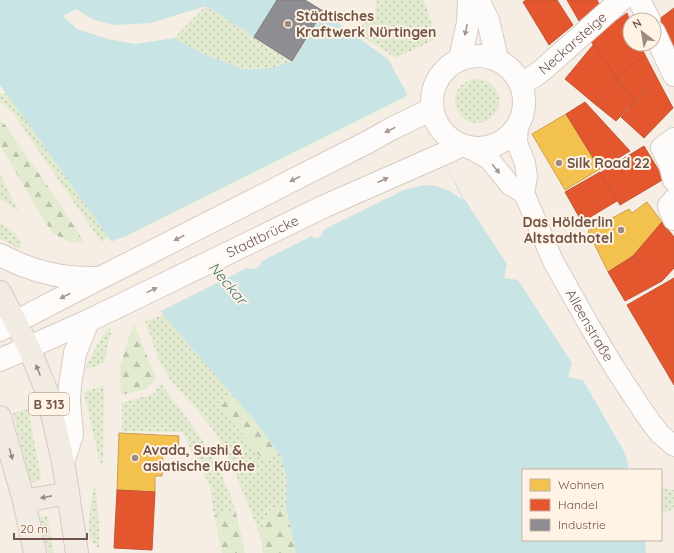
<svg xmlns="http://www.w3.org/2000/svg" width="674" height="553" viewBox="0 0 674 553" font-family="Quicksand,sans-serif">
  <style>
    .grass { fill: url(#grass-dots) }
    .forest { fill: url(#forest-firs) }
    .water { fill: #c8e4e4; fill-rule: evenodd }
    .pier { fill: #f6eee5 }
    .homes { fill: #f2c14e; stroke: #cba04c }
    .shops { fill: #e4572e; stroke: #c25636 }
    .industry { fill: #8d8d92; stroke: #857c7c }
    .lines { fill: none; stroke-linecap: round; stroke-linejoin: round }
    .pedestrian-casing { stroke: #d7cbc4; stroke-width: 22 }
    .minor-casing { stroke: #d7cbc4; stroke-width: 24 }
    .tertiary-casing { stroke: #d7cbc4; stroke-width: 24 }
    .primary-casing { stroke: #d4c9c3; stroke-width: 24 }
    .pedestrian { stroke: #fefcfb; stroke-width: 20 }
    .minor { stroke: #fefcfb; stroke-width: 22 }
    .tertiary { stroke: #fefcfb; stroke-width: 22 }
    .primary { stroke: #f1ebe3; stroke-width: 22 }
    .oneway { fill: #a99790 }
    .oneway2 { fill: #9e897e }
    .poi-dot { fill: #a08a7f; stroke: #fff3e5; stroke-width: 1.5 }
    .labels { text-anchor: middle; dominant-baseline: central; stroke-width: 4; stroke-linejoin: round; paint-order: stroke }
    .shield { fill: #fff3e5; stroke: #9c8477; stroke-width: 1 }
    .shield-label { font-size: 13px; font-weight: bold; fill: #715448 }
    .poi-label { font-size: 14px; font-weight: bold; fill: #715448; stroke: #fff3e5; text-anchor: start }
    .street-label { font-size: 14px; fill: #715448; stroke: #fff3e5 }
    .water-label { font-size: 15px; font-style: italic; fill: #3f777e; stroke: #fff3e5 }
  </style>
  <defs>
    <pattern id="grass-dots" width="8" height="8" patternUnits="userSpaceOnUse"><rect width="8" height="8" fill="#e2ebd0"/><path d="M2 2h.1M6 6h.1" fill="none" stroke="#bcc1ab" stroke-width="1.8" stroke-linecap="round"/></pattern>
    <pattern id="forest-firs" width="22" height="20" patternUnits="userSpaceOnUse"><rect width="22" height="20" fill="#e2ebd0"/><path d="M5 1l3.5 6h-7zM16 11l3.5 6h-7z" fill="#bcc1ab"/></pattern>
  </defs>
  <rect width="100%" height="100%" fill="#f6eee5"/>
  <g class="grass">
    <polygon points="377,0 424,0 431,21 434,40 396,58 355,32 375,12"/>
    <polygon points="206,6 254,37 292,61 276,67 247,70 208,56 174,38"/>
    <circle cx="477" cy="101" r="22"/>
    <polygon points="7,93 109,238 101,242 13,113 0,102 0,94"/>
    <polygon points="0,174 18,211 0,199"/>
    <path d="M0,223C6,227 20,235 21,242C21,245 20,247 20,249L0,239Z"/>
    <polygon points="163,315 231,392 221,407 263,460 280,455 287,480 286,507 270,510 260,534 236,475 216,434 191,402 171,381 159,360 145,321"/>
    <path d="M110,327L111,333L104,363L85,370C91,355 99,339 110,327Z"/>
    <path d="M161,384C184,414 211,447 225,483C229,491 232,500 235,509L214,516L210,486L182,432L122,431V403L153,394Z"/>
    <polygon points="104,385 103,460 101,468 84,392"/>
    <polygon points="28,409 41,477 39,481 33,482 30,480 13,413"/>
    <polygon points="661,487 674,490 674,509 661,514"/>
    <path d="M93,488H96L99,528V548C95,545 91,541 90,536C87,525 92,500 93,488Z"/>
    <polygon points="47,516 54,553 48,553 40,517"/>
  </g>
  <g class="forest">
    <polygon points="0,120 5,125 51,191 85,243 67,241 53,233 42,217 0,145"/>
    <polygon points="135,326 156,378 147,389 121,395 120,367 130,333"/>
    <polygon points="231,392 256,422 280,455 263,460 221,407"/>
    <polygon points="286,507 296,553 263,553 260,534 270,510"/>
    <polygon points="235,509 244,546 245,553 222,553 214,516"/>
  </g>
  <path class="water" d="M0,0H305L323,11L338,23L388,59L463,197L507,264L504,278L518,280L572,363L568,377L583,380L626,455L629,470H523V540H645L646,553H296L286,507L287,479L280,455L256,422L163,315L42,143L0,85ZM206,6L292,61L276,67L247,70L208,56L174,38L135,44L108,39L77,29L63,16L76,9L94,20L115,25L151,23Z"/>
  <polygon class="pier" points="409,93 463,200 450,191 436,186 425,185 404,190 325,229 320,237 315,238 312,236 262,261 260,265 257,268 252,269 247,268 159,312 110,242 126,236 405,97"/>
  <g class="homes">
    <polygon points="566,114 600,169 565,190 532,134"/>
    <polygon points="647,202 662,222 633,256 608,272 588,231 629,209 632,213"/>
    <polygon points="119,433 179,436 178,455 163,454 162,476 155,476 155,492 117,490"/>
  </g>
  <g class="shops">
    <polygon points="526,0 557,0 573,25 549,45 523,2"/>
    <polygon points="567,0 597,0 599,4 579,21"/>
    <polygon points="674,8 674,54 654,23"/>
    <polygon points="627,13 630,21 630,44 640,44 645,55 616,77 590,40"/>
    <polygon points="594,44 619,81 596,105 565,79"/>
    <polygon points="645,55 657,78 635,101 616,77"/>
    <polygon points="657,78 673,108 644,138 621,117"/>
    <polygon points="619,81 635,101 616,121 596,105"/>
    <polygon points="585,102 630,151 600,169 566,114"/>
    <polygon points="644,146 664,179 620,205 600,173"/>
    <polygon points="600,172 617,201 582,222 565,192"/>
    <polygon points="662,222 674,237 674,268 662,281 633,256"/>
    <polygon points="633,256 662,281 625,301 608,272"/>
    <polygon points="674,278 674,385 627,305"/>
    <polygon points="117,490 155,492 152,550 114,548"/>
  </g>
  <polygon class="industry" points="277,0 305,0 323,11 292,61 254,37"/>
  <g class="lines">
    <defs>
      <g id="pedestrian">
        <path id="s1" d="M518,125L517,143L525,163L527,177L524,193L553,261L589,325L614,367L645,414L659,433L674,446"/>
        <polyline points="467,147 489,159 510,185 524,193"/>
      </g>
      <g id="minor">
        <polyline points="639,0 649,20"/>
        <polyline points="654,32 674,75"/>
        <path id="s2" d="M521,84L536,75L547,66L621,0"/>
        <polyline points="674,139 662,148 669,161 674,180"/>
        <polyline points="674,200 669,206 674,219"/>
      </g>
      <g id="tertiary">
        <polyline points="478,0 488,20 497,59"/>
        <circle cx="478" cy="102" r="46"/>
        <polyline points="460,59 468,23 469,0"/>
        <path d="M0,255C21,266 47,275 71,277C80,278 89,278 99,278"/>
        <polyline points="0,330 100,278 366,143 391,129 432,109"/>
        <path id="s3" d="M0,360L88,321L325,206L450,151L461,145"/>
        <polyline points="63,462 72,435 69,401 70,385 75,353 88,321"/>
      </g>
      <g id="primary">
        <polyline points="0,292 29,348 47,392 63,462 68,493 77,553"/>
        <polyline points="0,417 24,501 35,553"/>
        <polyline points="24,501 68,493"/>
      </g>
    </defs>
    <use href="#pedestrian" class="pedestrian-casing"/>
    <use href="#minor" class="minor-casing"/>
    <use href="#tertiary" class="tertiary-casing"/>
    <use href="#primary" class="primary-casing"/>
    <use href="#pedestrian" class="pedestrian"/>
    <use href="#minor" class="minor"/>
    <use href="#tertiary" class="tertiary"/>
    <use href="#primary" class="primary"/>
  </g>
  <defs><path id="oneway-solid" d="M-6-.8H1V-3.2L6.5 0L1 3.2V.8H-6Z"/></defs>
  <g class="oneway">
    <use href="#oneway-solid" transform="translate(466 30) rotate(102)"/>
    <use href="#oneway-solid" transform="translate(390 130) rotate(153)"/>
    <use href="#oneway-solid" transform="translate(496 169) rotate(51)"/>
    <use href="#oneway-solid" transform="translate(295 179) rotate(153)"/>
    <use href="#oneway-solid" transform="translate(383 180) rotate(-24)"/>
    <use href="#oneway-solid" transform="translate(179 238) rotate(153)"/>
    <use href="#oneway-solid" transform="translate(152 290) rotate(-26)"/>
    <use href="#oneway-solid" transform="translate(65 296) rotate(152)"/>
  </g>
  <g class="oneway2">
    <use href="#oneway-solid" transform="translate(38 370) rotate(-112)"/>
    <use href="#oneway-solid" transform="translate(11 454) rotate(74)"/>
    <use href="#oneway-solid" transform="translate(46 497) rotate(169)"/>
  </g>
  <g class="poi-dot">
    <circle cx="288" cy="24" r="4"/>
    <circle cx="559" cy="163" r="4"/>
    <circle cx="621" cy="230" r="4"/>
    <circle cx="135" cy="458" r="4"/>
  </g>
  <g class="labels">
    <rect class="shield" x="29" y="393" width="40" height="22" rx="3"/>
    <g class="shield-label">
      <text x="49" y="404">B 313</text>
    </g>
    <g class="poi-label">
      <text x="296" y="16">Städtisches<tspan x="296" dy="16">Kraftwerk Nürtingen</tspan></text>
      <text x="567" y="163">Silk Road 22</text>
      <text x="613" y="222" text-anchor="end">Das Hölderlin<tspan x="613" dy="16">Altstadthotel</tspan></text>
      <text x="143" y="450">Avada, Sushi &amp;<tspan x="143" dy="16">asiatische Küche</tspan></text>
    </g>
    <g class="street-label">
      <text stroke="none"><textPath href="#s2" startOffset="66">Neckarsteige</textPath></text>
      <text stroke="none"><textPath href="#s3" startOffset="290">Stadtbrücke</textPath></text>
      <text stroke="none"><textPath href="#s1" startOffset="218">Alleenstraße</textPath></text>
    </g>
    <g class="water-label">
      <text transform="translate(228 283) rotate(50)">Neckar</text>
    </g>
  </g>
  <rect x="522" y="469" width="140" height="72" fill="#fff3e5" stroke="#c6b3a6"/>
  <rect x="530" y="479" width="20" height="12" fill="#f2c14e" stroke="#c6b3a6"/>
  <text x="558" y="489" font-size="12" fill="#715448">Wohnen</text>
  <rect x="530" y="499" width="20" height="12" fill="#e4572e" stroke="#c6b3a6"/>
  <text x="558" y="509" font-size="12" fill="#715448">Handel</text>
  <rect x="530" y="519" width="20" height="12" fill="#8d8d92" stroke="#c6b3a6"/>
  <text x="558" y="529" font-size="12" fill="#715448">Industrie</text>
  <g transform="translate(642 32) rotate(329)"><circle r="19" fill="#fff3e5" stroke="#c6b3a6"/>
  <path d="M0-3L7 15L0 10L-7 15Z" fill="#a08a7f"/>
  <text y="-6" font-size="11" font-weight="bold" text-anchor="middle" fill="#715448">N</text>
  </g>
  <path d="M14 533v6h73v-6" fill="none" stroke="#715448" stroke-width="2"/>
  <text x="20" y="533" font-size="12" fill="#715448" stroke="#fff3e5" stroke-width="3" paint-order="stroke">20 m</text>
</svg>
